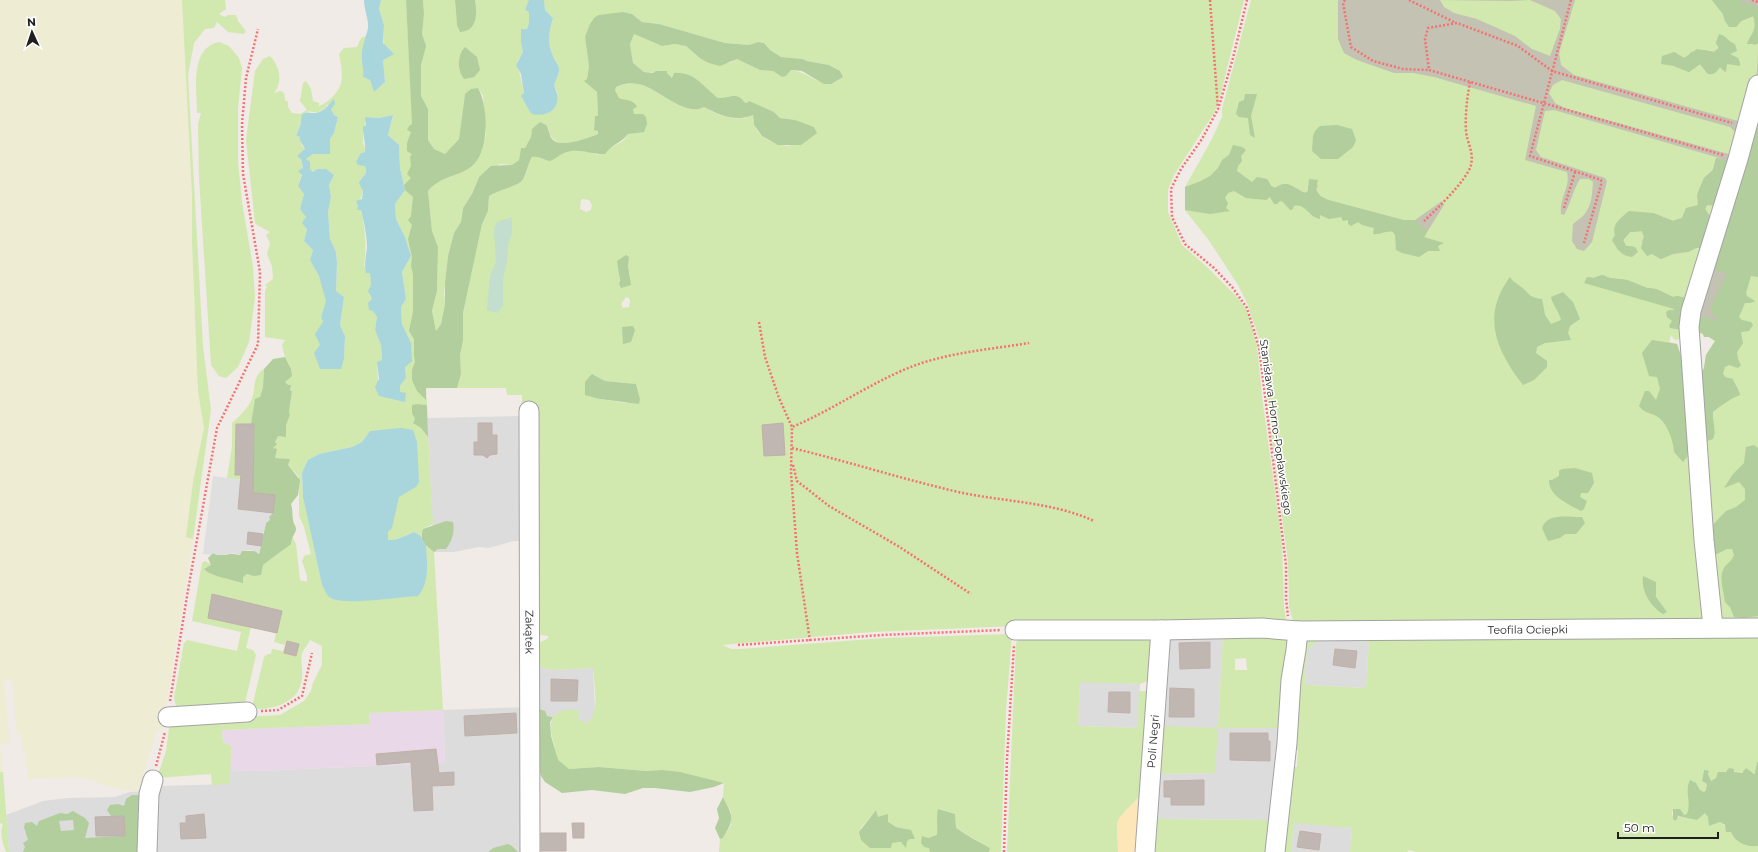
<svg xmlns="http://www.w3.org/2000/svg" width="1758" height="852" viewBox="0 0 1758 852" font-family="Montserrat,sans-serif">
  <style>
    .residential { fill: #dddcdc }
    .industrial { fill: #e9d8e7 }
    .construction { fill: #c4c2b2 }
    .farmland { fill: #eeecd2 }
    .grass { fill: #d1e8ae; fill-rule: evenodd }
    .forest { fill: #b1ce9c; fill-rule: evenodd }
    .wetland { fill: #c3ddce }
    .sand { fill: #fde6b7 }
    .parking { fill: #dfdfdf }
    .water { fill: #a8d6dc }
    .building { fill: #c0b6b2; stroke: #c1b0a9 }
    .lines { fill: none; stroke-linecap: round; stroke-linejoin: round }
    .minor-casing { stroke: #a3a3a3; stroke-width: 21 }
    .path { stroke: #f57174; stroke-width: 2.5; stroke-dasharray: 2 2; stroke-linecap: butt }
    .minor { stroke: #fff; stroke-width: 19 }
    .labels { text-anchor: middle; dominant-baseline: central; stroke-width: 3; stroke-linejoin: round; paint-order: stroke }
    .street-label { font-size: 11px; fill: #1f1f1f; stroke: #fff }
  </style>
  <rect width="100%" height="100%" fill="#f0ebe6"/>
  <g class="residential">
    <polygon points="523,416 524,541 513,541 489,548 479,547 454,552 434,552 427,418"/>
    <polygon points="1175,635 1223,636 1218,728 1280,728 1271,820 1153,819 1155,774 1215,773 1158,726 1163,648"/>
    <polygon points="1321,639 1369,642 1366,688 1305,685 1307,650"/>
    <polygon points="536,665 551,670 593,668 595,710 594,717 589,722 582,722 578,717 559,712 553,717 547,716 539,709"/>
    <polygon points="1080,681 1140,684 1138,728 1078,726"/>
    <polygon points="526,707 527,852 518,852 512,846 493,848 488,852 157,852 154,793 160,786 230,784 230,769 251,771 445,763 443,710"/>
    <polygon points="143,791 143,852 9,852 6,815 43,801 67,798 115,797 129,792"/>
    <polygon points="1294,822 1352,828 1350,852 1291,852"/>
  </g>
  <polygon class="industrial" points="443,710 445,763 251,771 230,769 231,746 223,742 222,730 370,724 369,713"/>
  <polygon class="construction" points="1284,0 1758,0 1758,192 1720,322 1263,191"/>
  <polygon class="farmland" points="0,0 182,0 192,194 192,242 198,391 204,428 193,482 186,537 193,539 162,730 157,730 137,792 114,788 82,777 28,779 25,752 23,752 22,735 17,735 12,680 4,681 10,743 0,744 3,772 0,772"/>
  <g class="grass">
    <polygon points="182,0 225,0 226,9 219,14 225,17 228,15 236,15 238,21 246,31 244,34 228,32 217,22 214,28 205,29 194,43 188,75 203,346 211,410 193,539 186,537 193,482 204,428 198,391 192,242 192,194"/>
    <path d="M381,0H406L427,405L418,404L415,424L421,428L428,437L433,524L423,529L421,536L414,532C405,535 397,540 388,541V532L399,497L416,487L370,431L362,442L352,447L319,454L308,460L302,473L303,497L322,585L327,595L427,573L426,545L434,552L443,710L369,713L370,724L222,730L223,742L231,746L230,784L212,785L211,774L157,778L166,751L169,728L172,721L280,715L304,701L311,691L313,683L322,665V646L310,640C308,644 304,649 302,653C300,662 303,669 302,678C300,695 290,702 274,707C267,708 260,711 253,707V703L264,657L268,654H271L272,649L283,651L285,645L274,642L276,633L251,627L246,648L253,650L256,655L245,703L178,714L174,698L184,643L187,640L237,651L241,632L192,621L202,563L205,561L209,563L226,577L243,582V577L247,574L253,576L263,565L282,551L292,536L296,544L300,580L307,582V576L302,561L304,556L311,554L304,527L299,516V477L288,465L289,459L275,458L272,448L278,436H286V425L290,415L289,412L292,391L285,382L289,364L285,357L282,345L285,340L265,337V291L267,287L265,285L273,279L272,266L267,254L270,243L266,235L270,232L257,225L255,223L246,140L255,71L263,59L270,56C280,66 283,82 274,93L281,91L284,93L285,100L288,102V107L292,113L300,114L307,110L300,101L303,83L306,81L311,89L313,101L319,103V106C328,103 339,92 341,83C343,75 341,62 339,54L344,48L357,47L361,38L366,36L362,58L364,69L363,77L370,80L374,92L385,82L383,60L384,25L379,9ZM328,104L334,115L338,117L334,133L330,139L329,154H313L306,159L310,169L313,172L317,169H326L334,175L329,185L331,197L328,212L330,239L336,252L337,263L336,291L344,297L340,325L345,336L344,359L340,369H320V345L323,322L321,316L327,301L319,276L310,260L313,250L304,241C308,227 310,220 300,209L304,194L298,186L303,169L301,159L305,149L302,146L300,137L296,134L300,127V123L309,111C318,114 322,112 328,104ZM393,115L388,135L399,145L400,168L405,190L395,204L396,219L405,237L411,256L402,272L406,299L401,307L402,324L411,343L405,367L406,378L400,386V392L391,398L379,396L377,363L382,360L381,345L375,330L377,317L373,311L372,299L369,295L371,285L370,272L364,266C367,246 365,229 361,210H357L363,191L360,179C371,171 364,164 361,153L365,152C366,148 364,147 363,143C362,136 366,125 366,117L379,118Z"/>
    <path d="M423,0H455L457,25L476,18L475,0H530L525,10L529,12V23L527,29H521V43L523,52L517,62L524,93L523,98L529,111L558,93L554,86C555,81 560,73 559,68C558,64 554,60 553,56C547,43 549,31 553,18L545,10L544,0H1244L1219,101L1214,113L1174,175L1168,190V212L1182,245L1208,268L1238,298L1247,311L1257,345L1262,397L1282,543L1284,607L1286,620L1281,625L1014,626L872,632L722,645L731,649H740L886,638L1012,634L1006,710L1001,852H989L990,848C978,842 967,834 956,828L955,814L939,809C936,819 938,826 937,836L928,838L930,852H719L720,839L723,838L731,825V812L723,797L724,783L662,770L646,771L599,767L569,769C566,767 559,763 557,759C555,755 555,749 554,744C546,719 552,708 579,710L578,717L582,722H589C600,709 594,685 593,668L551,670L536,665L535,645L547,639L549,636L540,635L538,631L524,529L522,395H507L506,388H457L461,374L460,355L463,341V313L482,224L488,211L489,196C498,190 515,187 522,181C525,178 528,163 532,157C541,156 544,161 550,161C554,160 558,156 561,154C573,149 586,150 598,155L623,141L628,134L634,133L643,114H634C632,107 626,100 619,98L615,90L616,87C623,85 630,82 638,84C656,87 685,118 704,107C720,116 735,123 753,115C753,117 753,122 754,125C759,138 776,145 789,146L804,124L795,120L780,118L774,112L744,102L729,96L725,99L718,98C703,87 695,71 674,73L672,78L667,73L644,72L633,63L630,44L634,34L662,46L675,44L686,46L701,59L730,63L737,59L760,70L773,71L782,77L786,76L791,70C807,72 816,83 831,84L840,71L829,65L807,61L803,59L781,57L770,50L764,43L758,42L749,45L725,43L659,24L642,22L632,14L623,12L615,14L585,37L589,66L587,79L597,92L598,116H595L594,129L598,131V134C581,140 553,154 548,128L532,129L531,137L525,148H521L519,160L512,165L500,164L479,177L472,194L463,208L461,222L454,233L448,256L444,294L446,305L441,324L436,331L432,311L437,291L438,247L432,231L428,191L435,183L462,172L481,153L486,135L483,96L478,88L465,94L459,139L445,154L434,149L428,140V109L421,96V65L425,46L422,34L424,14ZM583,199L589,200L592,205L591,210L586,212L580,209L581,200ZM629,257L628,266L630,277L619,284L620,274ZM626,297L629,298L630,301L629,307L623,308L621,304ZM592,374L605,381L636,384L640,399L625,403L600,399ZM876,810L878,818L896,827L907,829L910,839C894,849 875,836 860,829Z"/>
    <path d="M1251,0H1338V39L1344,53L1357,60L1394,73H1413L1434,77L1536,106L1525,160L1567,172C1571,187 1559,197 1561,214L1564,215C1571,203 1573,190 1580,179H1589L1593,182C1592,195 1592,206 1583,216C1580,219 1576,221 1573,224L1572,241L1577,249L1584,251L1592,242L1607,181L1605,178L1541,157L1536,150L1545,111L1554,110L1723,159L1716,158L1713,170L1704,178L1698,205L1682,218L1673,221L1653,213L1615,235L1617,249L1635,247L1626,246L1623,240L1630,232L1642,231L1644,237L1642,242L1651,253L1661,259L1672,254L1688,252L1696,248L1710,216L1705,209L1707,205H1714L1688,305L1678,296L1673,297L1656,289L1647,288L1627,280L1609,278L1602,275L1594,278L1587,277L1688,312L1680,338L1677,340H1675L1671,335L1669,342L1677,344L1683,362L1707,618L1694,624H1300L1293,621L1289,607L1288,562L1259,338L1247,303L1238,285L1210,242L1185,210V187L1212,139L1222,117V109ZM1267,179L1271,186L1275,188C1288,178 1294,189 1306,193L1308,191V186L1318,185L1316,190L1320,196L1328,200L1403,220H1415L1442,201L1444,205L1424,237L1263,191Z"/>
    <polygon points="1440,0 1511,1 1530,0 1555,11 1561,19 1560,29 1550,56 1532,49 1515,36 1477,19 1454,13 1444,7"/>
    <path d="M1575,0H1712L1723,14L1725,21L1736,27L1741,21L1753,16L1756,21L1753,45L1758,44C1758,70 1757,101 1738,121L1574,75L1561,65L1559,53ZM1718,37L1726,38L1729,42L1733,43L1726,63L1725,72L1720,67L1708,74L1700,64L1689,72L1674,66V52L1684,58L1688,57L1691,52L1704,50L1714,52L1719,48L1716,43Z"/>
    <path d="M219,42L229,46L239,58L242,68L238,108V162L242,202L253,267L255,297L249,342L238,367L226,378L219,376L211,365L199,178L198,124L201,113H197C197,91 189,48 219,42Z"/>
    <polygon points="1562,80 1730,127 1735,132 1738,140 1732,155 1565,108 1555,103 1549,93 1553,85"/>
    <polygon points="1758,192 1758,623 1723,619 1720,616 1697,380 1704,368 1706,355 1715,341 1709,337 1704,337 1703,334 1698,333 1720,322"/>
    <path d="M264,369L263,387L260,397L254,407L251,424H236L235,475H253L252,481L227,478L232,447V423C239,417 248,408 252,399C256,387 252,376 264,369Z"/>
    <path d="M1758,634V762L1756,773L1743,772L1737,773L1734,771L1721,772L1714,780L1711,781L1708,774L1709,773L1704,770L1702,781L1707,784L1706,790L1704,792L1700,790L1697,784L1688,788L1690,806L1687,814L1684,815L1673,809L1672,814L1676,821L1678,816C1687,819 1697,818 1705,813L1709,817V826L1720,822L1731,832L1736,839L1758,846V852H1416L1409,850L1407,852H1350L1352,828L1294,823L1291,852H1279L1289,767H1297L1298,750H1291L1301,650L1310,638ZM1321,639L1369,642L1366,688L1305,685L1307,650Z"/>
    <polygon points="1145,635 1153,641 1151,678 1145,682 1140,684 1080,682 1078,726 1138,728 1139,691 1150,691 1142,794 1125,811 1117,824 1118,852 1007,852 1016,643 1021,636"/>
    <path d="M1223,636L1290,638L1279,728H1218L1215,773L1155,774L1158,726L1218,728ZM1246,658L1247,670H1235V659Z"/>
    <path d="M0,772H3L9,852H6C2,841 0,834 3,824L0,823Z"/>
    <polygon points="1153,819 1270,820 1271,852 1149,852"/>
  </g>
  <g class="forest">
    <path d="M406,0H423L424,14L422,34L426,46L421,65V96L428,109V140L434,149L445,154L459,139L465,94L471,89L478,88C488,106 490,149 473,165C460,177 441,175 428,191L432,231L438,247L437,291L432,311L436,331L441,324L445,305V283L448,256L454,233L461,222L463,208L472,194L479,177L491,166L512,165L519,160L521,148H525L531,137L532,129L540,122L546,125C549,129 549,135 552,139C560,149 588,138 598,134V131L594,130L595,116H598L597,92L584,81L587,79L589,66L585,37L590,24L595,17L599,15L623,12L632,14L642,22L659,24L725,43L749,45L758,42L764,43L770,50L781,57L803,59L807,61L829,65L840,71L843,77L831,84H824L802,71L791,70L786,76L782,77L773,71L760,70L737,59L720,66L709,63L701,59L686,46L675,44L662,46L634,34L630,44L633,63L644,72L653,73L656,71H667V73L672,78L674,73C695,71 703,87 718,98C728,99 737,91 744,102L747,103L749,101L774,112L780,118L795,120L814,127L817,133L801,145H778L762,136L754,125L753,115C735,122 721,116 704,107C685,118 657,87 638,84C630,82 623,84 616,87L615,90L619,98C627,101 633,99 637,107L633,109L634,114H643L646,117L647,124L644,132L628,134C621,143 611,145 605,154C592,155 581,148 567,152C561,153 555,160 550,161C544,161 541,156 532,157C528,163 525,178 522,181C515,187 498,190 489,196L488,211L482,224L463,313V341L460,355L461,374L457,388H426V400L417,391L412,380V370L415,362L414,356V339L409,331L413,312V274L411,266L412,257L408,239L412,225L408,220L411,216L413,197L405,190L404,185L411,178L407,174L411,166L410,157L412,154L407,151V143L411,132L407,130L409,126L412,124Z"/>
    <path d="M455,0H475C477,13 478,31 460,32L457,25Z"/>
    <path d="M1712,0H1738L1758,8V44H1747C1751,33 1758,30 1753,16L1741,21L1736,27H1729L1725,21L1723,14Z"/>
    <path d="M1719,34C1726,35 1728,42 1735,44L1737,51L1730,54L1738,58L1740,63V66L1727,64L1726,72L1720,67C1717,72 1714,75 1708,74L1700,64L1689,72L1674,66L1661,64L1662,56L1674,52L1684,58L1697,49L1714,52L1719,48L1716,43Z"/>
    <path d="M465,47L477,57L480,70L474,77L464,79C457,70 457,55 465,47Z"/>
    <polygon points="1245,94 1257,94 1251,116 1255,138 1250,135 1248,118 1239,117 1236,114 1239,102 1244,100"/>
    <path d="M1758,96V277L1751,276L1746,293L1747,296L1755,301L1751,303H1745L1739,317L1742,320L1751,322L1753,325L1749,331L1741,332L1743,343L1737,352L1738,359L1741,365L1738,368L1729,365L1725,367L1723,374L1725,377L1733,379C1735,385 1739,389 1740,395C1730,399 1721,405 1713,412C1712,421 1717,431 1713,439L1701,443L1697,383L1704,368L1706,355L1715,341L1709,337H1704L1703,334L1693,329L1692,314L1719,321L1711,312C1712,298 1722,287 1727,274L1709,267L1725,211L1720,206L1707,205L1705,209L1713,223L1709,242L1704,248H1696L1688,252H1678L1661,259L1652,254L1647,256L1641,248L1644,237L1642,231L1630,232L1623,240L1626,246L1635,247L1638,252L1632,257C1621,256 1617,249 1612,240L1615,235C1611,224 1622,217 1629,211L1653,213L1673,221L1682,218L1686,208L1698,205L1697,195L1700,187L1704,178L1713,170L1716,158L1729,162L1738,169Z"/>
    <polygon points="1337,125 1352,129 1356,140 1353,147 1338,159 1321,159 1312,151 1313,136 1315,131 1320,126"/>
    <path d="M1233,145L1242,147L1246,150L1241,156L1242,161L1238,166L1237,171L1252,182L1257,177L1267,179L1271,186L1275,188C1289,178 1293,189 1305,193L1308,191L1309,179L1318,180L1316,190L1320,196L1328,200L1403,220H1415L1418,224L1428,230L1424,237L1444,243L1438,246L1440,251H1428L1419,257L1402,253L1396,250L1395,235L1393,232C1386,230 1381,235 1373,234L1374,228L1362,225L1358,222L1351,226L1348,224V220L1343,221L1341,217L1329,219L1320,215V219C1309,218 1306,203 1294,206L1292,210H1290L1283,202L1280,201L1277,204H1274L1270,197L1266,200L1246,198L1234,191L1228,193L1225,198L1228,203L1226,208L1230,211L1210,214L1185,210V187L1201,181L1210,176L1218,168L1222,160L1229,155Z"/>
    <polygon points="626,255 629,257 628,266 631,285 621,288 619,284 620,280 617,261"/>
    <polygon points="1602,275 1610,278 1627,280 1647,288 1656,289 1673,297 1678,296 1686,298 1682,330 1670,328 1669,326 1672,321 1667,317 1666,312 1669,310 1674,310 1674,309 1584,283 1587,277 1594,278"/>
    <path d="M1510,277C1513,282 1515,282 1520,286C1529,292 1528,298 1542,299L1545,315L1551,324L1561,320C1559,311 1553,306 1551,297L1563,292L1573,302L1580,319L1570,326L1568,333L1571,340L1545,343L1537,347L1536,353L1547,361V367L1534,380L1523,385C1496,350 1481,316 1510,277Z"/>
    <polygon points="633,326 635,330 631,342 623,344 622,327"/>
    <path d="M1652,340L1677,344L1683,362L1689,447L1687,457L1683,462L1674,452C1674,442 1667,423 1658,417C1651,412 1646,415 1639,406L1645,391H1649L1656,400L1660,389L1657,377L1649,376L1642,353Z"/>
    <path d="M285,357L291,369L292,376L285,382L288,385H291L290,390L292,391L289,412L290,415L286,425V437L278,436L275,442L277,444L273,448L277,449L275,458L290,459L288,465L300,480L298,495L291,504C293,510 292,514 293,520C293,523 296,526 296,529C296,533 291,537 291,544L263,565L261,575L253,576L247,574L243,577V583C233,580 210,576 204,569L211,565L208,558L213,553C221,557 226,553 233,554C236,554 238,555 240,555L241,551H255L259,554L266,523L250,493L253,477L254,424H251C252,416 254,407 255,399L260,397L263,387L264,369L273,359Z"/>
    <polygon points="592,374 605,381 636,384 640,399 639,404 600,399 585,395 585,382"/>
    <polygon points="418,404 427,405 428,437 421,428 413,423 415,419 412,413 412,405"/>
    <path d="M1754,445L1758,448V616L1744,618L1734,617L1730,607L1725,602C1724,592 1719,580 1723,570C1726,563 1731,563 1734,555L1732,549H1727L1713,556L1707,531L1726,511L1736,507L1745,500V489L1739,482L1724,488L1733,474L1744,463L1746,447Z"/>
    <path d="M1575,468L1592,473L1594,483L1588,493H1581L1580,497L1587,501L1584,509L1581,511C1569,504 1549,497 1549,480H1552L1559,476V471L1562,469Z"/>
    <path d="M1580,517H1582L1585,523L1576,534H1565L1560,538L1548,541L1542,528C1547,513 1567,517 1580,517Z"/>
    <path d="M446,521L453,522C455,532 452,541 446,549H438L434,552C425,544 419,542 423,529Z"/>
    <path d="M1643,576L1656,582V597L1667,612L1663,614C1650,606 1641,591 1643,576Z"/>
    <polygon points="539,709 545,711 547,716 553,717 550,722 551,736 558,760 569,769 599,767 646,771 662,770 680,772 724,783 714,787 690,792 655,788 643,788 625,794 592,790 562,793 545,782 541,776 536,757 535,713"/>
    <path d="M1757,762H1758V846C1746,847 1736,843 1731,832H1726L1725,825L1720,822L1709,826L1708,817L1705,813L1697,820L1678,816L1676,821L1673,819V809H1680L1684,815L1687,814C1692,802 1684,791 1690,780L1696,783L1700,790L1704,792L1706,790L1707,784L1702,781L1704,770L1709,771L1708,774L1711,781L1716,778L1718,772H1726L1729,768L1734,769V772L1742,773L1746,768L1754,774L1755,773Z"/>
    <path d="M132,795H139L143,803L146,852H23L25,847L23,843L28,840L24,827L25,823L32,822L37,826L39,821L60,813L67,814L73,811L85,818L89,823L85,838L124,836V816H111L107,810L110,805L118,804L124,806L126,799ZM73,820L74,830L61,831L59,821Z"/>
    <path d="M723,797C733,817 735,818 723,838L720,839L715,828L719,818L717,809Z"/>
    <path d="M938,809L955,814L956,828C967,835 978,842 990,848L989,852H930L929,848L924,847L921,843L922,836L928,838L937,835C938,826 936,819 938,809Z"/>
    <polygon points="876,810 878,817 888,814 888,822 896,827 911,830 915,839 910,839 907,841 906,848 901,842 892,843 891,848 870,848 861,840 859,832"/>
    <polygon points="508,844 512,846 518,852 488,852 493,848"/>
  </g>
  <polygon class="wetland" points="512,217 512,234 508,244 507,260 503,280 503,306 497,313 487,310 490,276 496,262 494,229 497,222"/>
  <polygon class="sand" points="1142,794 1140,852 1118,852 1117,824 1119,818"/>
  <polygon class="parking" points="213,476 252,481 240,492 238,509 273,513 269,517 270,520 266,523 263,534 248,533 247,544 261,546 259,554 255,551 250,550 242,551 240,555 232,553 227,555 217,555 213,553 211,555 203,554"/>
  <g class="water">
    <path d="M364,0H381L379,9L384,25L383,43L394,54L383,60L385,82L374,92L370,80L363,77C364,69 362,66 362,58C361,48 366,38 368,28C369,20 364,9 364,0Z"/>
    <path d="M529,0H544L545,10L553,18C549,31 547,43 553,56C554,60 558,64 559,68C560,73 555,81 554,86C564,105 551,118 532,114C527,109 525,101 521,96L524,93L521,74L516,65L523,52L521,43V29H527L529,23V12L525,10Z"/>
    <path d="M334,99L335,104L331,109L334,115L338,117L334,133L330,139V154H313L306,159L310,162V169L313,172L317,169H326L334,175L329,185L331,197L328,212L330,239L336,252L337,263L336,291L344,297L340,325L345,336L344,359L341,369H320L314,353L320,345L315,334L323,322L321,317L326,301L319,276L310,260L313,250L304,241L307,229L302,223L306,217L300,209L304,194L298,186L302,175L298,171L303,168L301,159L297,156L305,149L300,140V137L296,135L300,127L302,114C308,112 309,113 315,113C323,113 329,104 334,99Z"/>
    <path d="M393,115L388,135L399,145L400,168L405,190L395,204L396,219L405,237L411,256L402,272L406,299L401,307L402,324L411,343L412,361L405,367L406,378L400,386V392L406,393L405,402L379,396L375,387L379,379L377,362L382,360L381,345L375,330L377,317L373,311L369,310L368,303L372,299L368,291L371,285L370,273H366C364,264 366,256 367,248C367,235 364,222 361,210H357L358,206L356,201L362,199L363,191L359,183C361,176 369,175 365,166L358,165L356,162L361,153L365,152C366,145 363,135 363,127L366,125L365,117L379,118Z"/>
    <path d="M401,428L413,430L417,442L419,482L416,487L399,497L392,528L388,532V540C397,541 406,535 414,532L421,536L423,542L426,545C427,563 430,582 418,596C398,597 349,605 333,599C326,597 325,590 322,585L303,497L302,473L308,460L319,454L352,447L362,442L370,431Z"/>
  </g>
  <g class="building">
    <polygon points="478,423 492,423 492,435 497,435 497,454 490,455 487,458 483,455 474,455 474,442 478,442"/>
    <polygon points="783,423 785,455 764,456 762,425"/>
    <polygon points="236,424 254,424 253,493 275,495 273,513 238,509 241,475 235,475"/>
    <polygon points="248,532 263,534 261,546 247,544"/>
    <polygon points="212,594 282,611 277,633 208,618"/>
    <polygon points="287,641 299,644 296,656 284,653"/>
    <polygon points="1210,642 1210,668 1180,669 1179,643"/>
    <polygon points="1335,649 1357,651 1355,668 1333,665"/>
    <polygon points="551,679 578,680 577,701 551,701"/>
    <polygon points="1170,688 1194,689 1194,717 1169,717"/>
    <polygon points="1109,692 1130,692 1130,713 1108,712"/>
    <polygon points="516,713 517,733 465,736 464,716"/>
    <polygon points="1230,733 1268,733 1268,741 1270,741 1270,761 1230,760"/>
    <polygon points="436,749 439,773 454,772 454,785 432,786 433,810 414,811 411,762 377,765 376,754"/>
    <polygon points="1204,780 1204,805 1171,805 1171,797 1164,797 1164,781"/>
    <polygon points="204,814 206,838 181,839 180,823 186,823 186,816"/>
    <polygon points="124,816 125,836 96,836 95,817"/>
    <polygon points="572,823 584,823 584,838 573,838"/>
    <polygon points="1300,831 1321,834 1319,850 1297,847"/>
    <rect x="541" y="833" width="25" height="18"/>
  </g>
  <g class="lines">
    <defs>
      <g id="minor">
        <path id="s1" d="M529,411L530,852"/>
        <polyline points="1713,627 1704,540 1689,327 1691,311 1738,159 1758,85"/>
        <path id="s2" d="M1015,630H1161L1262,628L1298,631L1758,628"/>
        <polyline points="168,717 247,712"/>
        <polyline points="147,852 149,794 153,780"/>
        <path id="s3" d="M1145,852L1161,630"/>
        <polyline points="1275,852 1287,743 1291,680 1296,650 1298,631"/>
      </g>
    </defs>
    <use href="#minor" class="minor-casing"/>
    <g class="path">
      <polyline points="1210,0 1218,109 1202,139 1181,169 1171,189 1172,217 1185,244 1214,268 1232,287 1247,308 1259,347 1286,565 1286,599 1288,616"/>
      <polyline points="1345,0 1343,3 1351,47 1373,61 1403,69 1429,70"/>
      <polyline points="1409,0 1456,23"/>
      <polyline points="1571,0 1530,156 1601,180 1601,185 1584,243"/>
      <polyline points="1752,0 1758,2"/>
      <polyline points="1219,106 1233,58 1247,0"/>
      <polyline points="1723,155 1429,70 1425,39 1428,28 1457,23 1518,46 1552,71 1732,123"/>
      <polyline points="1564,208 1575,172"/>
      <path d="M1424,221C1436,210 1467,180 1471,165C1474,151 1467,143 1466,131C1465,115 1467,99 1470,82"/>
      <polyline points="759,322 765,357 779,398 792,427"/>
      <path d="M792,448C846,461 899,478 954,491C1000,502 1051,501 1094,521"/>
      <polyline points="793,465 797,481 829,506 898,546 971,594"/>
      <path d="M810,641L797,553L791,473L792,427C830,411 863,388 901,371C941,353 986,350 1029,343"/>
      <polyline points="738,645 882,635 1001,630"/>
      <polyline points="170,701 188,590 217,428 258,344 260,272 243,174 242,124 246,78 258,29"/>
      <polyline points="261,711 278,710 302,696 312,653"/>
      <polyline points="156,766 165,732"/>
      <polyline points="1004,852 1007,759 1014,645"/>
    </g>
    <use href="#minor" class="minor"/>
  </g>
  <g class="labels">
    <g class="street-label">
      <text transform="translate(1276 427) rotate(82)">Stanisława Horno-Popławskiego</text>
      <text stroke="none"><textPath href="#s2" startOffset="513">Teofila Ociepki</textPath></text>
      <text stroke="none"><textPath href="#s1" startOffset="221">Zakątek</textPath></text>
      <text stroke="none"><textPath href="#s3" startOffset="111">Poli Negri</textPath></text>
    </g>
  </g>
  <g transform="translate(32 32) rotate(357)" stroke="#ffffff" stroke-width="3" paint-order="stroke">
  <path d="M0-3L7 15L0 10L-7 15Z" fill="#1f1f1f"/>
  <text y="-6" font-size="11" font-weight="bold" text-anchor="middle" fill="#1f1f1f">N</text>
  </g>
  <path d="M1618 832v6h100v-6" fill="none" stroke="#1f1f1f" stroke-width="2"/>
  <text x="1624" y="832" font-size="12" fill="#1f1f1f" stroke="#ffffff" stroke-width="3" paint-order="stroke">50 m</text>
</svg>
